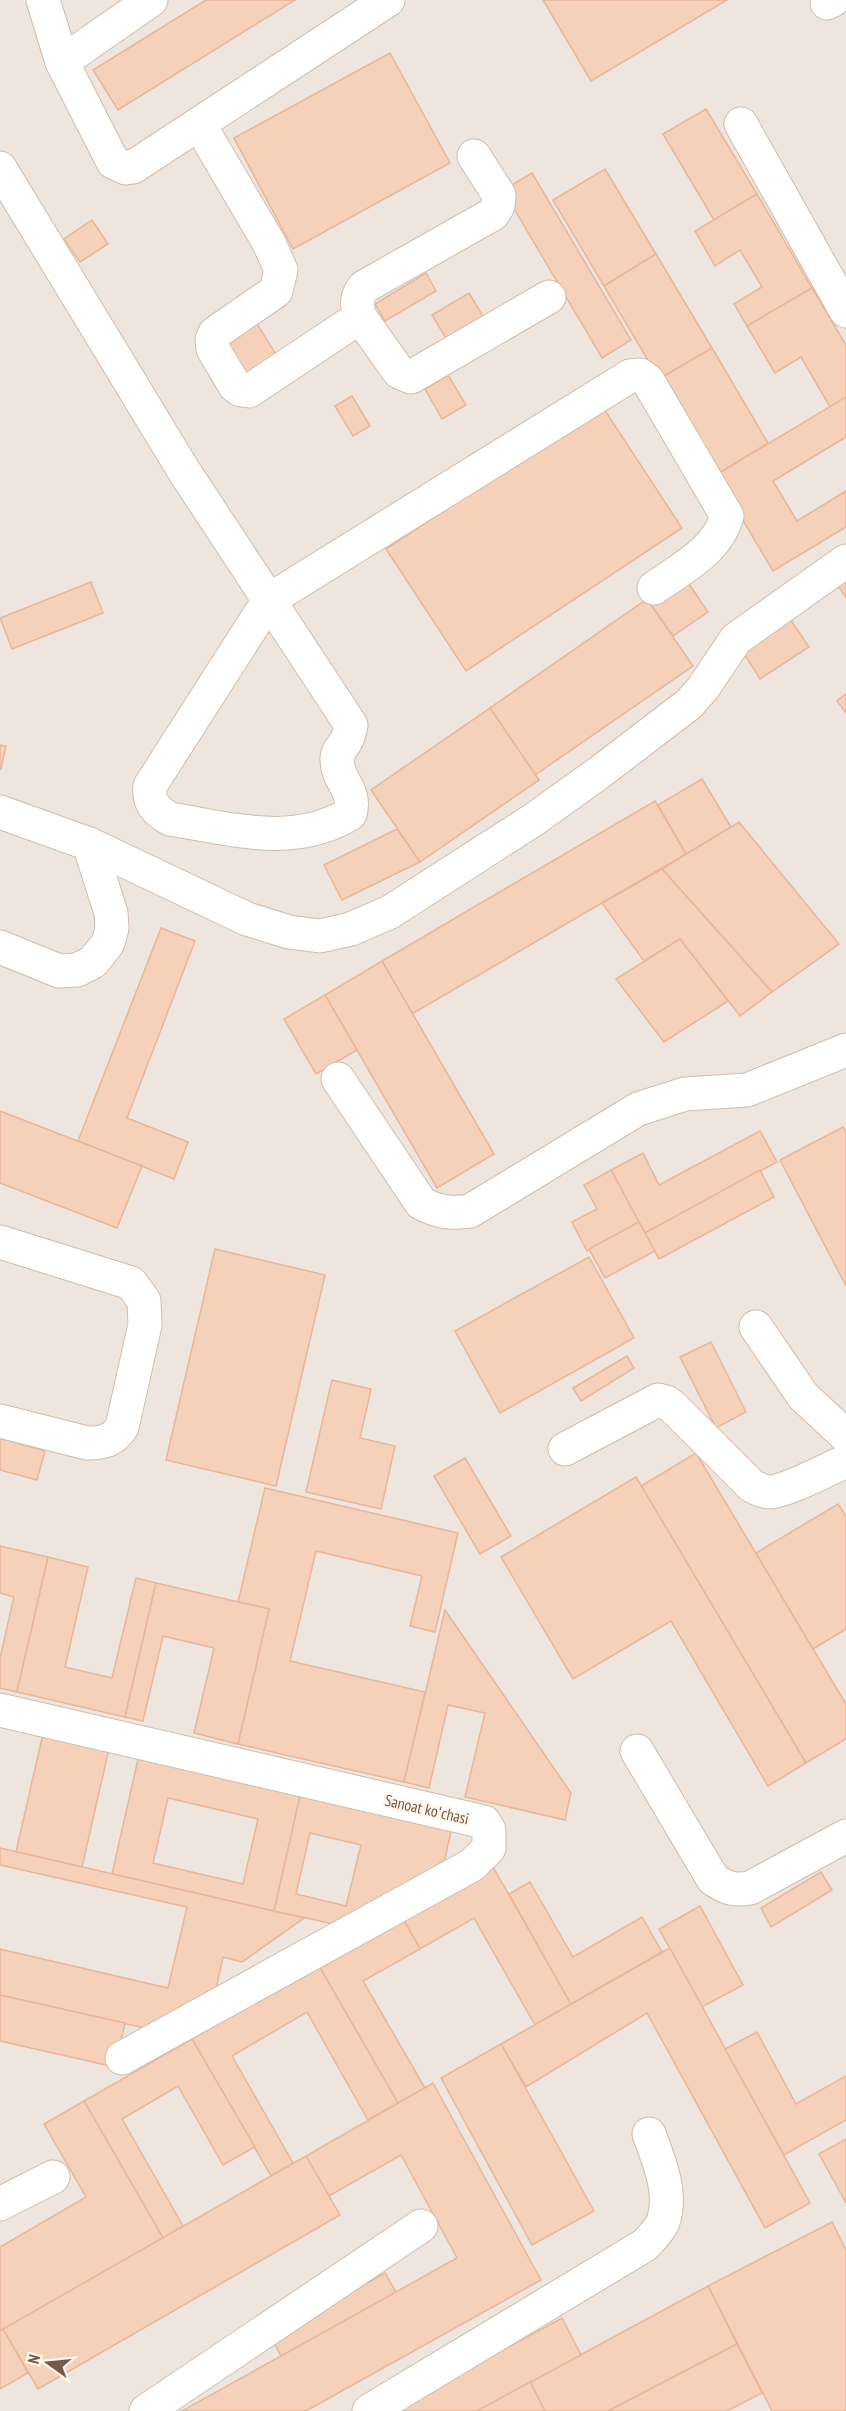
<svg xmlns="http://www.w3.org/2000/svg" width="846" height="2411" viewBox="0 0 846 2411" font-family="'PT Sans Narrow',sans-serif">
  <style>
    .industrial { fill: #ede5de }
    .building { fill: #f5d1b9; stroke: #e9b698; stroke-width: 1.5; fill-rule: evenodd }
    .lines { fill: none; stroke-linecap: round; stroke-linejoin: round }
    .minor-casing { stroke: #d2bcab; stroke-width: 35 }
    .minor { stroke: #fff; stroke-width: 33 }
    .labels { text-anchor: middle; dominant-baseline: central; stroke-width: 5; stroke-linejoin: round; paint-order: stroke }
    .street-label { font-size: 16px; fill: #785847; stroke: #fff7ec }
  </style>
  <rect width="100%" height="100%" fill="#fef3e4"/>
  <rect class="industrial" x="0" y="0" width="846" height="2411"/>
  <g class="building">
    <polygon points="206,0 295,0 118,110 93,70"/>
    <polygon points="543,0 727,0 591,81"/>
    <polygon points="390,53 450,163 293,249 234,138"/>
    <polygon points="706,109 757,194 714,220 663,134"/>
    <polygon points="605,169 656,254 604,286 553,200"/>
    <polygon points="532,173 631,340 602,358 503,190"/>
    <polygon points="757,194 812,288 747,326 734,304 762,287 740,250 715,266 695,231"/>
    <polygon points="92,220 108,244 80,262 64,239"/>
    <polygon points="656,254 712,348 659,379 604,286"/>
    <polygon points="426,273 436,291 385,321 375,304"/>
    <polygon points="812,288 846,345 846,397 830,407 801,357 775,373 747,326"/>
    <polygon points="469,293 484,318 447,340 432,315"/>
    <polygon points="252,316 279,359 242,382 216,340"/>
    <polygon points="712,348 768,443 716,475 659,379"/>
    <polygon points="448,375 466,405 442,419 425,389"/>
    <polygon points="352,396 370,426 353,436 335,406"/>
    <polygon points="846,397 846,437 773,481 797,521 846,491 846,527 773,571 716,475"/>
    <polygon points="602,406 682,528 466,671 386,549"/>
    <polygon points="846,566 846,598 831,576"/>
    <polygon points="683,575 708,612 673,636 647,599"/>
    <polygon points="91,582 103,613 12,649 0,618"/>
    <polygon points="647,599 693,666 535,775 490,708"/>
    <polygon points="784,610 809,647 760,679 736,641"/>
    <polygon points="846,694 846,713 837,701"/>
    <polygon points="490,708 539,780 420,862 371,790"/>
    <polygon points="0,745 6,746 1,769 0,768"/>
    <polygon points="702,779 731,827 686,854 658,805"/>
    <polygon points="655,801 686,854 412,1014 382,961"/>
    <polygon points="739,822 839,944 772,992 662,869"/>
    <polygon points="397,829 420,862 342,900 324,865"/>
    <polygon points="662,869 772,992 740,1016 680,939 644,961 602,903"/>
    <polygon points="161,928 195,941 127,1118 188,1142 174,1179 78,1141"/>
    <polygon points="680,939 728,1001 664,1042 616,979"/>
    <polygon points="382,961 494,1154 437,1188 325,995"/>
    <polygon points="325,995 357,1050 316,1074 284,1019"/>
    <polygon points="0,1111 142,1166 117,1228 0,1183"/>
    <polygon points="843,1127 846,1132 846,1286 780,1160"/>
    <polygon points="760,1131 777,1162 645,1233 611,1170 643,1153 659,1185"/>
    <polygon points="611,1170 639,1222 587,1251 572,1222 597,1209 584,1185"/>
    <polygon points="760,1170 774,1197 659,1259 645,1233"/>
    <polygon points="639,1222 655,1251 605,1278 589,1249"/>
    <polygon points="215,1249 325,1275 276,1486 166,1460"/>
    <polygon points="589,1257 634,1338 500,1413 455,1331"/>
    <polygon points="711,1342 746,1412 716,1428 680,1357"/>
    <polygon points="627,1356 634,1368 581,1401 573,1388"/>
    <polygon points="332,1380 371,1389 360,1438 395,1446 381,1509 306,1492"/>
    <polygon points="0,1438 45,1451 37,1480 0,1470"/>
    <polygon points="696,1453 846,1704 846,1739 806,1763 641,1486"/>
    <polygon points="465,1458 511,1536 480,1554 434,1476"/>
    <polygon points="636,1477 806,1763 768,1786 671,1621 573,1679 501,1557"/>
    <polygon points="265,1488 458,1533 435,1632 410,1626 422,1576 316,1551 290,1661 425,1692 404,1782 238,1744 269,1609 238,1602"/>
    <polygon points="838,1504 846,1516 846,1629 813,1649 756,1553"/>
    <polygon points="0,1546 48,1557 17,1692 0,1688 0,1658 14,1597 0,1593"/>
    <polygon points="48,1557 88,1567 65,1667 112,1678 136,1578 156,1583 125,1717 17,1692"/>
    <polygon points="156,1583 269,1609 238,1744 194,1733 214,1648 163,1636 143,1721 125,1717"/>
    <polygon points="445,1610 571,1793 565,1820 465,1797 485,1713 448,1705 429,1788 404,1782"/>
    <polygon points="45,1725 111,1740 82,1867 16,1852"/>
    <path d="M139,1755L301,1792L274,1911L112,1874ZM168,1798L258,1819L243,1884L153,1863Z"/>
    <path d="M301,1792L452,1827L443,1867L333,1924L274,1911ZM310,1833L361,1845L346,1906L296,1894Z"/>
    <polygon points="0,1848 304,1918 242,1962 223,1957 215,1993 153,2030 0,1995 0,1949 168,1988 187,1907 0,1865"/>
    <polygon points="492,1865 571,2004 535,2025 474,1918 420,1949 402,1917"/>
    <polygon points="821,1872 832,1890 771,1927 761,1908"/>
    <polygon points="530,1882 573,1957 642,1917 662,1952 571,2004 509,1894"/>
    <polygon points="700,1906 743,1985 702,2007 659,1929"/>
    <polygon points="402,1917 420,1949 363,1981 425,2088 398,2103 319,1966"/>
    <polygon points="670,1948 810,2203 765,2228 647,2013 526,2087 501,2044"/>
    <polygon points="319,1966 398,2103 368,2120 307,2012 232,2056 293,2163 271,2176 192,2039"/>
    <polygon points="0,1995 125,2023 115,2067 0,2041"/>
    <polygon points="757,2032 796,2104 846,2076 846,2120 784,2155 725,2049"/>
    <polygon points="192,2039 255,2147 223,2165 178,2086 122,2119 183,2226 163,2238 84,2101"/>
    <polygon points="501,2044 594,2211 532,2245 441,2078"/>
    <polygon points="433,2083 541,2280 306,2411 182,2411 457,2258 401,2155 329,2196 306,2156"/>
    <polygon points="84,2101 163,2238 0,2331 0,2247 86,2197 44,2124"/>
    <polygon points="846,2139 846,2203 819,2154"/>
    <polygon points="306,2156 340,2215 38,2389 3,2329"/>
    <polygon points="832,2222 846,2250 846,2411 772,2411 708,2286"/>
    <polygon points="385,2273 396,2292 281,2356 271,2337"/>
    <polygon points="708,2286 737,2344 608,2411 545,2411 530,2382"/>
    <polygon points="562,2318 581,2355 477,2411 390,2411"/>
    <polygon points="3,2329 28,2373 0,2389 0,2331"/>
    <polygon points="737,2344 762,2393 727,2411 608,2411"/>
    <polygon points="530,2382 545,2411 477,2411"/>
  </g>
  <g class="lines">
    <defs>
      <g id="minor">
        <polyline points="43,0 62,62 113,162 126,168 133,167 388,0"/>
        <polyline points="827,3 833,0"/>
        <polyline points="62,62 151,0"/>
        <path d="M199,124L269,243L281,270L276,291L215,333L212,340L213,349L235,386L241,390L249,391L360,317C357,305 355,298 364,287L493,214L498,206L499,195L474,156"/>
        <polyline points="741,124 846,311"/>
        <path d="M0,168L184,471L351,725C350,730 349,735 347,739C344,746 336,752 337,760C337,781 357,790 350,814C293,848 232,829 170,819C156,811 148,803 150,786L269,600L630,376L640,375L648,381L727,516C718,550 681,569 654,588"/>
        <polyline points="360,317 399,372 411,377 549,297"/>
        <polyline points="0,812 89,844 247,919 289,932 320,936 351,929 390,912 533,820 600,772 689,704 703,688 736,639 846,561"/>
        <polyline points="0,947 59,971 77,970 93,962 108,943 112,928 111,913 89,844"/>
        <path d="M338,1079L421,1203C438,1212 451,1214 470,1211L638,1109L685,1094L747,1090L846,1050"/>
        <path d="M0,1242L131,1283L144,1301L145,1325L122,1427C113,1441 103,1443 87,1443L0,1421"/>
        <polyline points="756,1327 803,1396 846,1436"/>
        <path d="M565,1449L658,1400L666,1402L673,1407L752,1486C758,1489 763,1492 770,1492C787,1491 828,1469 846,1461"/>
        <polyline points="0,1710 484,1822 489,1830 489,1848 472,1865 122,2058"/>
        <path d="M637,1751L713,1879C726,1888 734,1891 750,1888L846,1836"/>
        <polyline points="0,2204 53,2177"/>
        <polyline points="146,2411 421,2226"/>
        <path d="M369,2411L645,2245C651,2238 660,2230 663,2222C673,2192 659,2162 649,2134"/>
      </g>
    </defs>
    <use href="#minor" class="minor-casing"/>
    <use href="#minor" class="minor"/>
  </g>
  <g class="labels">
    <g class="street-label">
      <text transform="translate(427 1809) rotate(13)">Sanoat koʻchasi</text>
    </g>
  </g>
  <g transform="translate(48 2363) rotate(285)" stroke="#fff7ec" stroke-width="4.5" paint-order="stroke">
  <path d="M0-4.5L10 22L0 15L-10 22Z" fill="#785847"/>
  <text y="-9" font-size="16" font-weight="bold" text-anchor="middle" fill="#785847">N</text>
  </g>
</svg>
